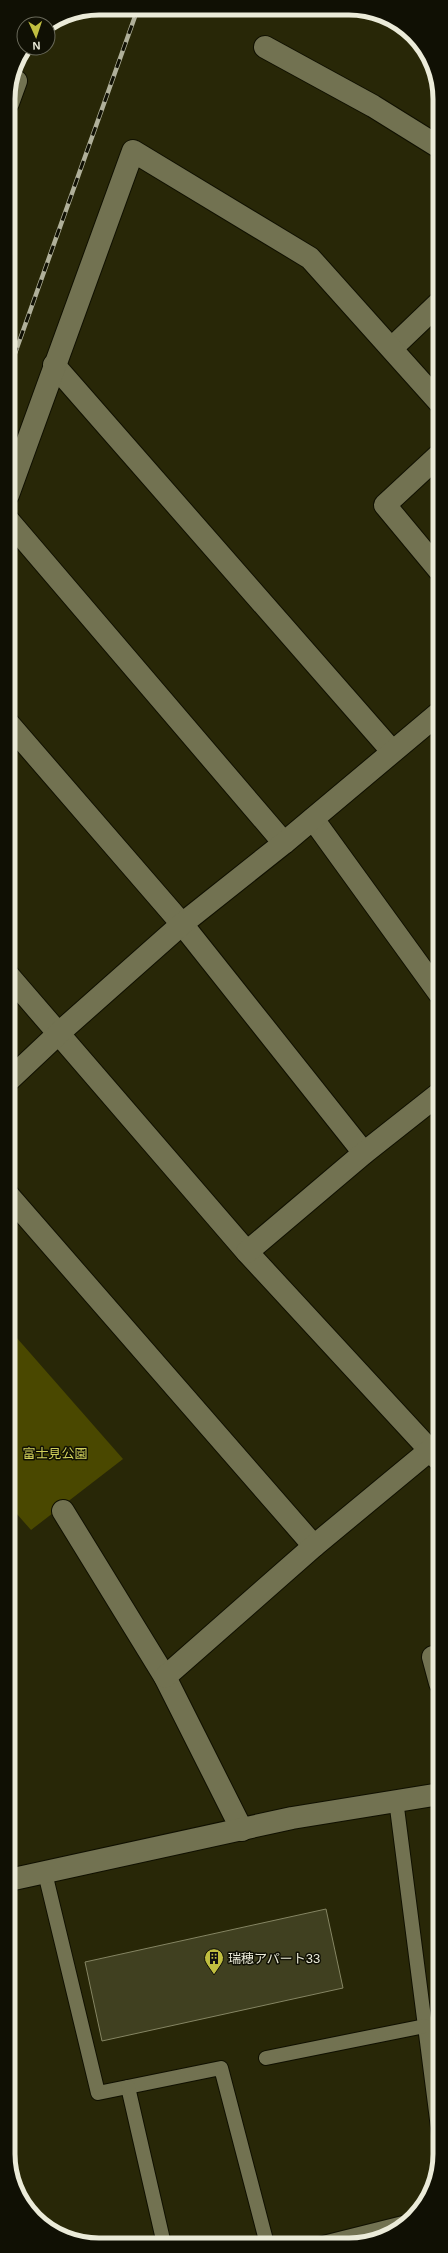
<svg xmlns="http://www.w3.org/2000/svg" width="448" height="2253" viewBox="0 0 448 2253" font-family="Arial,'Noto Sans JP',sans-serif">
  <style>
    .green { fill: #4a4800 }
    .building { fill: #404020; stroke: #858563 }
    .lines { fill: none; stroke-linecap: round; stroke-linejoin: round }
    .lane-casing { stroke: #101000; stroke-width: 16 }
    .street-casing { stroke: #101000; stroke-width: 24 }
    .secondary-casing { stroke: #101000; stroke-width: 24 }
    .lane { stroke: #727251; stroke-width: 14 }
    .street { stroke: #727251; stroke-width: 22 }
    .secondary { stroke: #727251; stroke-width: 22 }
    .rail-casing { stroke: #b0b09a; stroke-width: 4.5 }
    .rail { stroke: #101004; stroke-width: 3; stroke-dasharray: 9; stroke-linecap: butt }
    .labels { text-anchor: middle; dominant-baseline: central; stroke-width: 3; stroke-linejoin: round; paint-order: stroke }
    .park-label { font-size: 13px; fill: #d2d15c; stroke: #101004 }
    .poi-label { font-size: 13px; fill: #ebebd9; stroke: #101004; text-anchor: start }
    .rim { fill: none; stroke: #ebebd9; stroke-width: 5 }
  </style>
  <rect width="100%" height="100%" fill="#282707"/>
  <polygon class="green" points="9,1329 123,1459 31,1530 9,1505"/>
  <polygon class="building" points="326,1909 343,1988 102,2041 85,1962"/>
  <g class="lines">
    <defs>
      <g id="lane">
        <polyline points="396,1800 440,2143"/>
        <polyline points="45,1873 98,2093 221,2068 267,2244"/>
        <polyline points="266,2058 425,2026"/>
        <polyline points="128,2087 164,2244"/>
        <polyline points="319,2244 407,2222"/>
      </g>
      <g id="street">
        <polyline points="265,47 373,106 439,147"/>
        <polyline points="8,103 16,81"/>
        <polyline points="392,348 439,303"/>
        <polyline points="54,365 392,751"/>
        <polyline points="439,455 385,505 439,570"/>
        <polyline points="8,495 133,151 310,258 439,402"/>
        <polyline points="8,520 284,843"/>
        <polyline points="8,723 182,924 364,1153"/>
        <polyline points="313,819 439,993"/>
        <polyline points="8,975 247,1252 440,1461"/>
        <polyline points="8,1081 59,1033 182,924 284,843 439,713"/>
        <polyline points="8,1195 314,1546"/>
        <polyline points="247,1252 364,1153 440,1093"/>
        <polyline points="63,1511 165,1677 242,1830"/>
        <polyline points="440,1655 433,1657 440,1683"/>
        <polyline points="165,1677 314,1546 430,1450"/>
      </g>
      <polyline id="secondary" points="9,1880 292,1818 440,1794"/>
    </defs>
    <use href="#lane" class="lane-casing"/>
    <use href="#street" class="street-casing"/>
    <use href="#secondary" class="secondary-casing"/>
    <use href="#lane" class="lane"/>
    <use href="#street" class="street"/>
    <use href="#secondary" class="secondary"/>
    <defs>
      <polyline id="rail" points="8,373 138,8"/>
    </defs>
    <use href="#rail" class="rail-casing"/>
    <use href="#rail" class="rail"/>
  </g>
  <defs>
    <symbol id="building-pin" viewBox="-11 -11 22 30"><path d="M0 17L-7.5 6A9.5 9.5 0 1 1 7.5 6Z" fill="#c0be40" stroke="#101004"/><path d="M-4-6H4V6H1V3H-1V6H-4ZM-2.5-4.3h1.7v1.8h-1.7ZM.8-4.3h1.7v1.8H.8ZM-2.5-1h1.7V.8h-1.7ZM.8-1h1.7V.8H.8Z" fill="#111"/></symbol>
  </defs>
  <g fill-rule="evenodd">
    <use href="#building-pin" x="203" y="1947" width="22" height="30"/>
  </g>
  <g class="labels">
    <g class="park-label">
      <text x="55" y="1453">富士見公園</text>
    </g>
    <g class="poi-label">
      <text x="228" y="1958">瑞穂アパート33</text>
    </g>
  </g>
  <path d="M0 0H448V2253H0ZM99 15H349A84 84 0 0 1 433 99V2154A84 84 0 0 1 349 2238H99A84 84 0 0 1 15 2154V99A84 84 0 0 1 99 15Z" fill="#101004" fill-rule="evenodd"/>
  <path class="rim" d="M99 15H349A84 84 0 0 1 433 99V2154A84 84 0 0 1 349 2238H99A84 84 0 0 1 15 2154V99A84 84 0 0 1 99 15Z"/>
  <g transform="translate(36 36) rotate(177)"><circle r="19" fill="#101004" stroke="#686859"/>
  <path d="M0-3L7 15L0 10L-7 15Z" fill="#c0be40"/>
  <text y="-6" font-size="11" font-weight="bold" text-anchor="middle" fill="#ebebd9">N</text>
  </g>
</svg>
